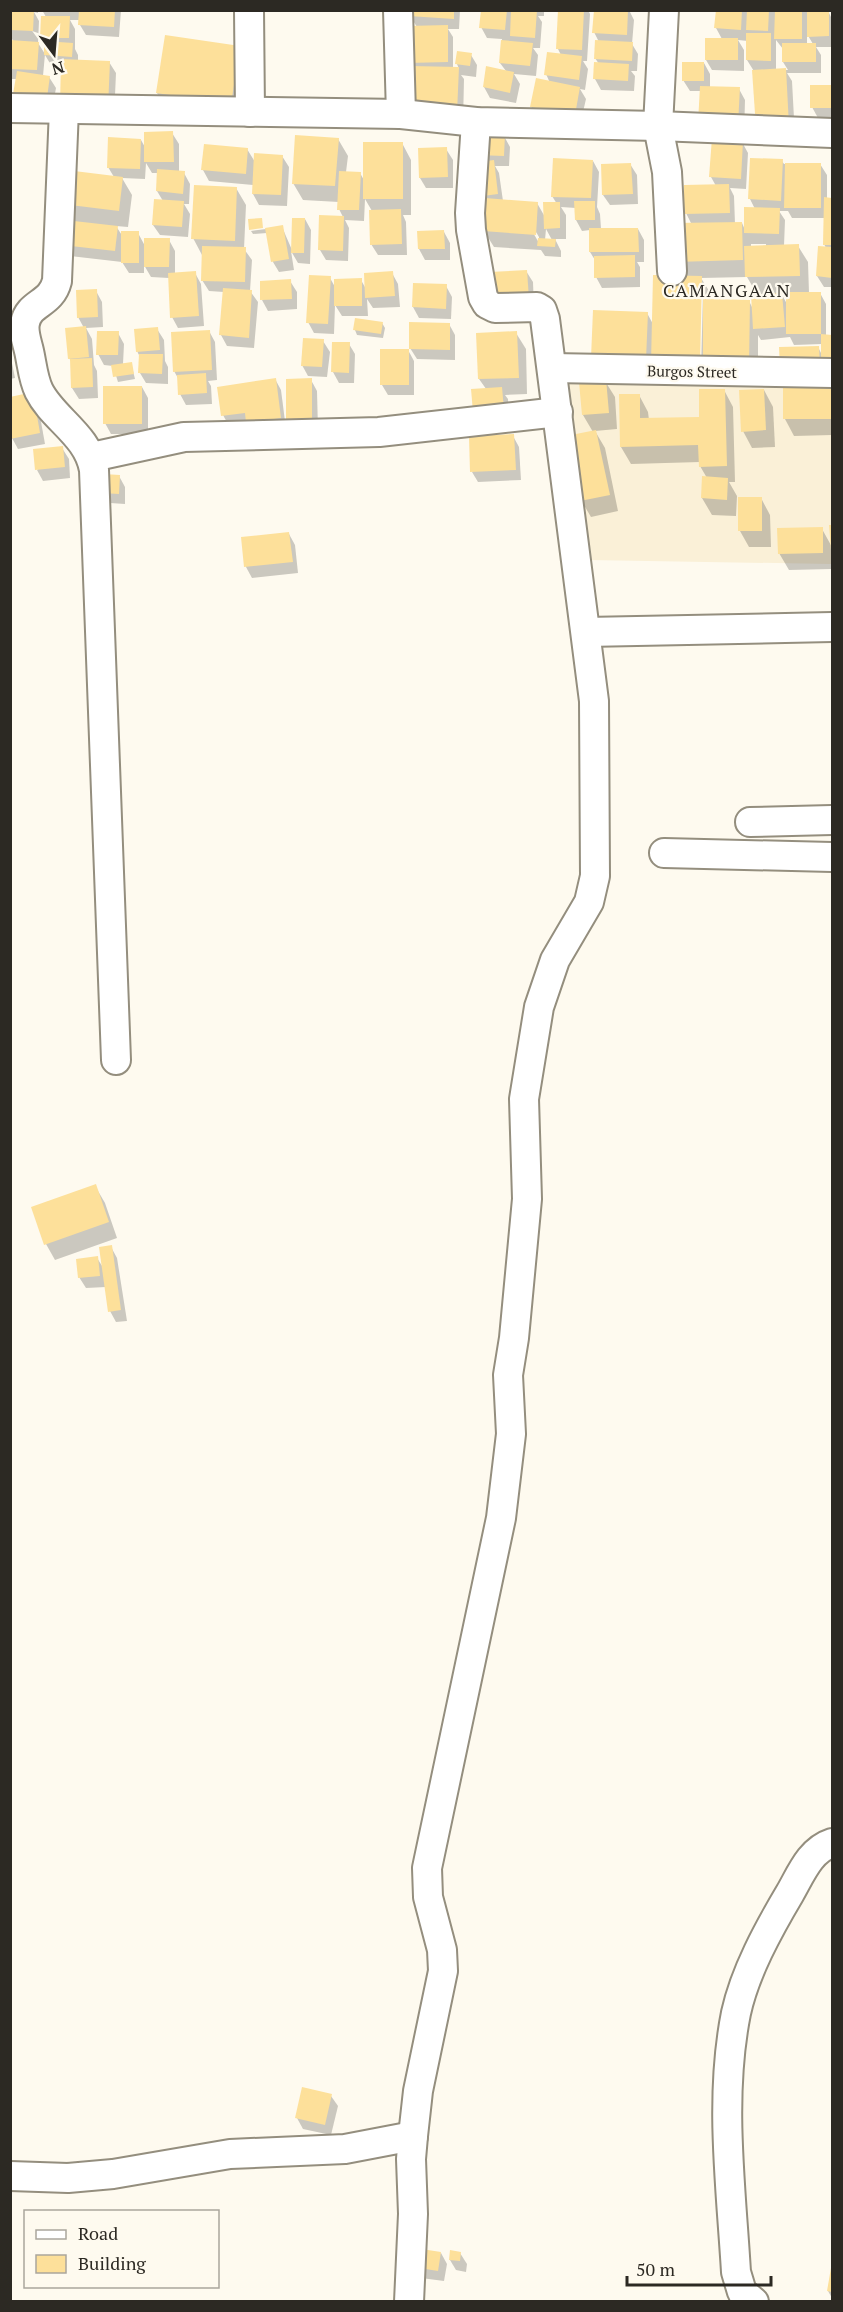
<svg xmlns="http://www.w3.org/2000/svg" width="843" height="2312" viewBox="0 0 843 2312" font-family="'PT Serif',serif">
  <style>
    .built { fill: #faf0d7 }
    .shadow { fill: #0003; fill-rule: evenodd }
    .building { fill: #fde09a }
    .lines { fill: none; stroke-linecap: round; stroke-linejoin: round }
    .minor-casing { stroke: #948e7e; stroke-width: 32 }
    .minor { stroke: #fff; stroke-width: 28 }
    .labels { text-anchor: middle; dominant-baseline: central; stroke-width: 4.5; stroke-linejoin: round; paint-order: stroke }
    .street-label { font-size: 15px; fill: #2c2923; stroke: #fefaef }
    .quarter-label { font-size: 18px; letter-spacing: 1.5px; fill: #2c2923; stroke: #fefaef }
  </style>
  <rect width="100%" height="100%" fill="#fefaef"/>
  <polygon class="built" points="556,372 832,379 832,564 589,560"/>
  <g class="shadow">
    <polygon points="10,10 38,10 38,13 34,12 39,21 38,43 45,54 43,76 49,77 56,88 51,115 17,79 12,79 10,76 10,41 14,42 10,36"/>
    <polygon points="42,10 121,10 119,37 86,35 80,25 80,20 70,20 75,29 75,49 78,55 78,61 109,62 116,73 114,118 63,66 51,65 45,55 46,44 42,37 46,17"/>
    <polygon points="411,10 460,10 459,29 448,29 453,37 453,68 459,69 457,64 471,55 477,65 476,77 461,75 464,79 463,123 413,69 417,27 410,16"/>
    <polygon points="482,10 544,10 544,16 538,16 542,22 540,48 533,48 538,55 536,76 514,74 520,84 516,103 490,98 484,87 506,71 500,63 502,39 487,38 481,27"/>
    <polygon points="560,10 588,10 590,14 587,61 583,61 588,69 585,90 580,89 586,99 580,125 537,117 531,106 550,83 546,74 561,55 558,49"/>
    <polygon points="595,10 629,10 634,20 632,44 638,54 637,71 631,71 635,76 634,91 601,90 595,79 599,64 595,58 599,42 594,32"/>
    <path d="M717,10H774L776,14V10L828,11L832,19V47H816L821,55V73H787L792,81L795,137L747,60L748,41L738,40L744,50V71L712,70L706,60L722,39L716,28ZM807,34L813,44H807ZM776,40L783,49V62L788,70H776Z"/>
    <polygon points="239,47 240,120 167,109 157,93"/>
    <polygon points="704,63 710,74 710,88 739,89 745,100 744,136 701,91 690,91 683,80"/>
    <polygon points="812,87 832,87 832,118 818,118 812,107"/>
    <polygon points="172,133 179,144 179,172 184,173 190,184 189,204 184,204 190,214 188,237 160,235 153,225 163,201 157,191 159,173 152,173 146,163 145,179 122,178 132,195 128,227 116,226 123,237 138,233 145,246 169,240 175,251 175,274 195,273 201,284 204,326 178,328 172,317 169,278 151,277 144,265 144,273 129,273 122,262 70,256 63,204 114,177 108,167 141,140 146,149"/>
    <path d="M504,136L510,147L509,166H495L499,173L503,201L537,203L545,217L557,204L552,196L593,161L599,172L597,207L600,214L601,229H638L644,240V262H637L640,267V287L602,288L596,277L595,260L590,252V230L582,231L576,220V208L561,207L566,215V239H555L561,251V257L545,256L541,250L494,247L484,231L487,200L484,195L479,155ZM533,227L539,237V243L531,229ZM546,229L552,240H545Z"/>
    <polygon points="338,139 348,156 346,172 360,173 365,182 402,143 411,160 411,215 403,215 406,222 407,255 378,255 371,244 372,211 365,199 364,221 345,220 349,228 348,261 326,260 320,250 343,217 339,209 339,202 303,200 293,183"/>
    <path d="M742,142L748,153L746,189L730,188L734,196L735,224L742,223L745,230L755,209L750,199L782,161L784,164H820L827,175V199H832V287H824L817,276L826,248L824,244L825,218H792L788,211H779L785,220L784,246H798L808,262L809,293H820L826,304V336H832V374L788,378L818,347L822,355V344L794,345L790,337L761,340L758,335V383L602,375L647,313L654,326L685,277L676,261L692,225L686,213L716,186L711,177ZM751,244H766V247H751ZM747,277L758,296L753,309L749,301H710L711,294L701,278ZM700,292H703L701,371H698ZM787,292V304L781,293Z"/>
    <polygon points="247,149 255,162 282,156 289,167 287,206 259,205 253,194 253,185 209,181 203,170"/>
    <polygon points="446,149 453,160 453,188 426,188 420,178"/>
    <polygon points="630,164 637,175 638,204 610,205 603,195"/>
    <polygon points="236,188 246,205 244,249 252,260 250,291 258,302 254,348 227,346 221,335 224,292 209,291 202,280 202,255 193,238"/>
    <polygon points="305,219 311,230 310,264 298,263 291,251 294,270 279,272 273,262 267,233 253,234 251,231 282,227 292,250"/>
    <polygon points="419,232 444,232 450,243 450,260 425,260 419,249"/>
    <polygon points="526,271 533,282 534,309 491,300"/>
    <polygon points="392,273 398,284 400,307 373,308 367,299 368,316 342,316 335,305 334,334 314,333 308,322 330,278 335,287 361,280 366,289"/>
    <polygon points="290,281 297,292 297,309 268,311 262,300"/>
    <polygon points="446,286 452,297 451,319 419,318 413,307"/>
    <polygon points="96,291 102,302 103,327 86,328 92,339 94,365 97,371 98,398 79,399 72,388 72,363 69,358 84,328 78,317"/>
    <polygon points="382,323 385,328 383,338 357,335 355,330"/>
    <polygon points="449,324 455,335 455,360 417,359 410,348"/>
    <polygon points="157,329 164,340 165,361 168,367 168,384 146,383 140,373 140,357 137,351"/>
    <polygon points="209,331 215,342 217,380 208,381 211,386 212,404 186,405 180,394 179,380 174,371"/>
    <polygon points="118,333 124,344 123,364 131,363 135,379 118,382 113,366 104,365 98,354"/>
    <polygon points="516,333 526,349 527,394 505,395 508,399 509,421 479,379"/>
    <polygon points="323,341 330,352 327,377 308,376 302,365"/>
    <polygon points="349,344 355,354 354,383 339,383 333,372"/>
    <polygon points="408,350 414,361 414,395 388,395 382,385"/>
    <polygon points="10,353 15,378 10,379"/>
    <polygon points="275,379 281,390 286,429 229,426 223,415"/>
    <polygon points="311,380 317,391 318,430 294,430 287,420"/>
    <polygon points="605,381 615,397 617,429 595,431 605,448 618,511 591,517 581,500 593,432 583,415"/>
    <polygon points="832,384 832,435 794,436 785,419 785,385"/>
    <polygon points="142,387 148,398 148,434 111,434 105,423"/>
    <polygon points="724,390 733,407 735,482 729,482 737,496 736,516 712,515 702,498 707,478 700,466 700,462 631,464 621,447 620,396 639,395 648,412 649,420 701,418"/>
    <polygon points="764,390 773,407 775,447 752,448 743,431"/>
    <polygon points="38,405 45,444 18,449 12,438"/>
    <polygon points="513,436 519,447 521,480 478,482 472,472"/>
    <polygon points="62,448 69,459 70,478 43,481 37,470"/>
    <polygon points="119,476 125,487 125,504 110,503 104,493"/>
    <polygon points="761,498 770,515 771,547 749,547 740,531"/>
    <polygon points="831,526 832,526 832,554 831,552 831,569 789,570 779,553 822,529 832,547"/>
    <polygon points="289,534 295,545 298,573 252,578 246,567 243,539"/>
    <polygon points="95,1186 105,1203 117,1238 55,1260 46,1244"/>
    <polygon points="111,1247 117,1258 127,1321 116,1322 110,1311 106,1287 86,1288 79,1277 97,1258 104,1269"/>
    <polygon points="331,2096 338,2106 331,2135 303,2129 297,2118"/>
    <polygon points="441,2253 447,2264 444,2281 421,2278 414,2267"/>
    <polygon points="460,2253 467,2264 466,2272 456,2270 450,2260"/>
    <polygon points="832,2270 832,2298 828,2291"/>
  </g>
  <g class="building">
    <polygon points="10,10 34,10 33,31 10,30"/>
    <polygon points="79,10 115,10 114,27 78,25"/>
    <polygon points="409,10 454,10 454,19 409,16"/>
    <polygon points="481,10 507,10 505,30 479,28"/>
    <polygon points="511,10 537,10 535,38 510,36"/>
    <polygon points="558,10 584,10 582,50 556,49"/>
    <polygon points="594,10 628,10 627,35 592,33"/>
    <polygon points="716,10 742,10 741,30 714,28"/>
    <polygon points="747,10 769,10 768,31 746,30"/>
    <polygon points="775,10 802,10 802,39 774,39"/>
    <polygon points="807,10 829,10 829,36 807,37"/>
    <polygon points="41,16 70,16 69,38 40,38"/>
    <polygon points="448,25 448,62 408,63 407,26"/>
    <polygon points="746,33 771,33 771,61 746,60"/>
    <polygon points="165,35 240,46 231,104 156,93"/>
    <rect x="705" y="38" width="33" height="22"/>
    <polygon points="10,40 39,42 37,70 10,69"/>
    <polygon points="501,40 533,43 530,66 499,63"/>
    <polygon points="595,40 633,42 632,61 594,59"/>
    <polygon points="44,41 73,43 72,57 44,55"/>
    <rect x="782" y="43" width="34" height="19"/>
    <polygon points="457,51 472,53 470,66 455,64"/>
    <polygon points="547,52 582,56 579,80 544,75"/>
    <polygon points="61,59 110,61 108,108 60,106"/>
    <polygon points="594,62 629,64 628,81 593,79"/>
    <rect x="682" y="62" width="22" height="19"/>
    <polygon points="411,66 459,67 457,113 410,112"/>
    <polygon points="486,66 514,72 510,93 483,87"/>
    <polygon points="786,68 789,126 756,128 752,70"/>
    <polygon points="17,71 50,76 46,105 12,100"/>
    <polygon points="536,78 580,87 575,115 530,107"/>
    <rect x="810" y="85" width="22" height="23"/>
    <polygon points="700,86 740,87 738,125 698,123"/>
    <polygon points="173,131 174,162 144,162 144,132"/>
    <polygon points="478,133 505,134 504,156 477,155"/>
    <polygon points="295,135 339,138 335,186 292,184"/>
    <polygon points="108,137 141,139 140,169 107,168"/>
    <polygon points="712,138 743,141 741,179 709,177"/>
    <rect x="363" y="142" width="40" height="57"/>
    <polygon points="204,144 248,148 246,174 201,170"/>
    <polygon points="447,147 448,177 419,178 418,148"/>
    <polygon points="254,153 283,155 281,195 252,194"/>
    <polygon points="553,158 593,160 591,198 551,197"/>
    <polygon points="750,158 783,159 781,201 748,199"/>
    <polygon points="494,160 498,194 483,196 479,162"/>
    <polygon points="631,163 633,194 602,195 601,164"/>
    <polygon points="785,163 821,163 821,208 784,208"/>
    <polygon points="157,169 185,171 183,194 156,191"/>
    <polygon points="66,170 123,177 119,211 62,204"/>
    <polygon points="339,171 361,172 359,210 337,210"/>
    <polygon points="729,184 730,213 684,214 684,185"/>
    <polygon points="194,185 237,187 235,241 191,239"/>
    <polygon points="824,197 832,198 832,245 823,245"/>
    <polygon points="485,198 538,202 536,235 483,231"/>
    <polygon points="154,199 184,201 182,227 152,225"/>
    <polygon points="574,201 595,201 595,220 575,220"/>
    <polygon points="543,202 560,202 560,228 544,229"/>
    <polygon points="744,207 780,208 779,234 744,233"/>
    <polygon points="401,209 402,244 370,245 369,210"/>
    <polygon points="319,215 344,216 343,251 318,250"/>
    <polygon points="262,218 263,228 249,230 248,219"/>
    <polygon points="292,218 305,218 304,253 291,253"/>
    <polygon points="65,220 118,226 115,251 62,245"/>
    <polygon points="742,222 743,260 675,262 674,223"/>
    <polygon points="283,225 289,259 271,262 265,228"/>
    <polygon points="589,228 638,228 639,252 589,252"/>
    <polygon points="444,230 445,249 418,249 417,231"/>
    <rect x="121" y="231" width="18" height="32"/>
    <polygon points="144,238 170,238 169,267 144,267"/>
    <polygon points="538,238 556,239 555,247 537,246"/>
    <polygon points="799,244 800,276 745,277 744,246"/>
    <polygon points="202,246 246,247 245,282 201,281"/>
    <polygon points="818,246 832,247 832,278 816,276"/>
    <polygon points="635,255 635,277 594,278 594,256"/>
    <polygon points="527,270 529,299 490,301 489,272"/>
    <polygon points="196,271 199,316 170,318 168,273"/>
    <polygon points="393,271 395,296 365,298 364,273"/>
    <polygon points="309,275 331,276 328,324 306,323"/>
    <polygon points="653,275 702,276 700,364 651,363"/>
    <polygon points="362,278 362,306 334,306 334,279"/>
    <polygon points="291,279 292,299 260,300 260,281"/>
    <polygon points="413,283 447,284 446,309 412,307"/>
    <polygon points="223,288 252,290 249,338 219,335"/>
    <polygon points="97,289 98,317 77,318 76,290"/>
    <rect x="786" y="292" width="35" height="42"/>
    <polygon points="782,293 785,327 753,329 751,295"/>
    <polygon points="703,299 750,300 749,367 703,367"/>
    <polygon points="593,310 648,312 646,360 591,358"/>
    <polygon points="355,318 383,322 381,334 353,330"/>
    <polygon points="409,322 450,323 450,350 409,349"/>
    <polygon points="86,326 89,357 68,359 65,328"/>
    <polygon points="158,327 160,350 136,352 134,329"/>
    <polygon points="210,330 212,370 173,372 171,332"/>
    <polygon points="97,331 119,331 118,355 96,355"/>
    <polygon points="517,331 519,378 478,379 476,333"/>
    <polygon points="821,334 832,335 832,363 821,363"/>
    <polygon points="303,338 324,339 322,367 301,366"/>
    <polygon points="332,342 350,342 349,373 331,372"/>
    <polygon points="819,346 820,366 780,368 779,347"/>
    <rect x="380" y="349" width="29" height="36"/>
    <polygon points="139,354 163,354 162,374 138,373"/>
    <polygon points="92,358 93,387 71,388 70,359"/>
    <polygon points="132,362 134,374 113,377 111,365"/>
    <polygon points="206,373 207,393 178,395 177,375"/>
    <polygon points="276,378 281,418 246,423 245,413 221,416 217,387"/>
    <polygon points="312,378 312,420 286,420 286,379"/>
    <polygon points="606,379 609,413 582,415 579,382"/>
    <rect x="783" y="383" width="49" height="36"/>
    <rect x="103" y="386" width="39" height="38"/>
    <polygon points="502,387 504,410 473,412 471,389"/>
    <polygon points="699,389 725,389 727,466 699,467 698,445 620,447 619,394 640,394 640,418 699,417"/>
    <polygon points="764,389 766,430 741,432 739,390"/>
    <polygon points="33,392 40,433 10,439 10,397"/>
    <polygon points="596,430 610,495 580,501 566,436"/>
    <polygon points="514,434 516,470 470,472 469,436"/>
    <polygon points="63,446 65,467 35,470 33,449"/>
    <polygon points="103,474 120,475 119,494 102,493"/>
    <polygon points="702,476 728,478 727,500 701,498"/>
    <rect x="738" y="497" width="24" height="34"/>
    <polygon points="829,525 832,525 832,550 831,550"/>
    <polygon points="823,527 823,553 778,554 777,528"/>
    <polygon points="289,532 293,562 244,567 241,537"/>
    <polygon points="96,1184 109,1222 44,1245 31,1207"/>
    <polygon points="112,1245 121,1310 108,1312 99,1247"/>
    <polygon points="98,1256 100,1276 78,1278 76,1259"/>
    <polygon points="302,2087 332,2094 325,2125 295,2118"/>
    <polygon points="415,2248 441,2252 438,2271 413,2267"/>
    <polygon points="450,2250 461,2252 460,2261 449,2260"/>
    <polygon points="831,2268 832,2268 832,2292 827,2291"/>
  </g>
  <g class="lines">
    <defs>
      <g id="minor">
        <polyline points="249,10 250,112"/>
        <polyline points="398,10 401,114"/>
        <polyline points="664,10 658,126 667,172 672,271"/>
        <polyline points="10,108 401,114 476,122 658,126 832,133"/>
        <path d="M64,109L57,281C51,305 29,302 25,323C23,332 27,342 29,351C32,364 33,379 39,391C53,419 88,435 94,470L116,1060"/>
        <polyline points="552,368 832,373"/>
        <polyline points="92,457 184,437 379,432 558,412"/>
        <polyline points="586,632 832,627"/>
        <polyline points="750,822 832,820"/>
        <polyline points="664,853 832,857"/>
        <polyline points="10,2176 68,2178 113,2174 230,2154 345,2149 413,2136"/>
        <polyline points="409,2302 413,2214 411,2159 413,2136 418,2091 443,1971 442,1950 428,1897 427,1868 501,1518 511,1434 508,1375 514,1338 527,1199 524,1099 539,1007 555,960 589,902 595,876 594,701 545,319 542,310 537,307 495,308 487,304 483,297 471,230 470,213 476,122"/>
        <path d="M754,2302L742,2292L736,2272C731,2187 719,2098 736,2013C745,1972 768,1930 790,1893C801,1874 810,1850 832,1843"/>
      </g>
    </defs>
    <use href="#minor" class="minor-casing"/>
    <use href="#minor" class="minor"/>
  </g>
  <g class="labels">
    <g class="street-label">
      <text transform="translate(692 371) rotate(1)">Burgos Street</text>
    </g>
    <g class="quarter-label">
      <text x="727" y="290">CAMANGAAN</text>
    </g>
  </g>
  <rect width="843" height="2312" fill="none" stroke="#2c2923" stroke-width="24"/>
  <rect x="24" y="2210" width="195" height="78" fill="#fefaef" stroke="#aaa69d" stroke-width="1.5"/>
  <rect x="36" y="2230" width="30" height="9" fill="#ffffff" stroke="#aaa69d" stroke-width="1.5"/>
  <text x="78" y="2240" font-size="18" fill="#2c2923">Road</text>
  <rect x="36" y="2255" width="30" height="18" fill="#fde09a" stroke="#aaa69d" stroke-width="1.5"/>
  <text x="78" y="2270" font-size="18" fill="#2c2923">Building</text>
  <g transform="translate(54 54) rotate(164)" stroke="#fefaef" stroke-width="4.5" paint-order="stroke">
  <path d="M0-4.5L10 22L0 15L-10 22Z" fill="#2c2923"/>
  <text y="-9" font-size="16" font-weight="bold" text-anchor="middle" fill="#2c2923">N</text>
  </g>
  <path d="M627 2276v9h144v-9" fill="none" stroke="#2c2923" stroke-width="3"/>
  <text x="636" y="2276" font-size="18" fill="#2c2923" stroke="#fefaef" stroke-width="4.5" paint-order="stroke">50 m</text>
</svg>
